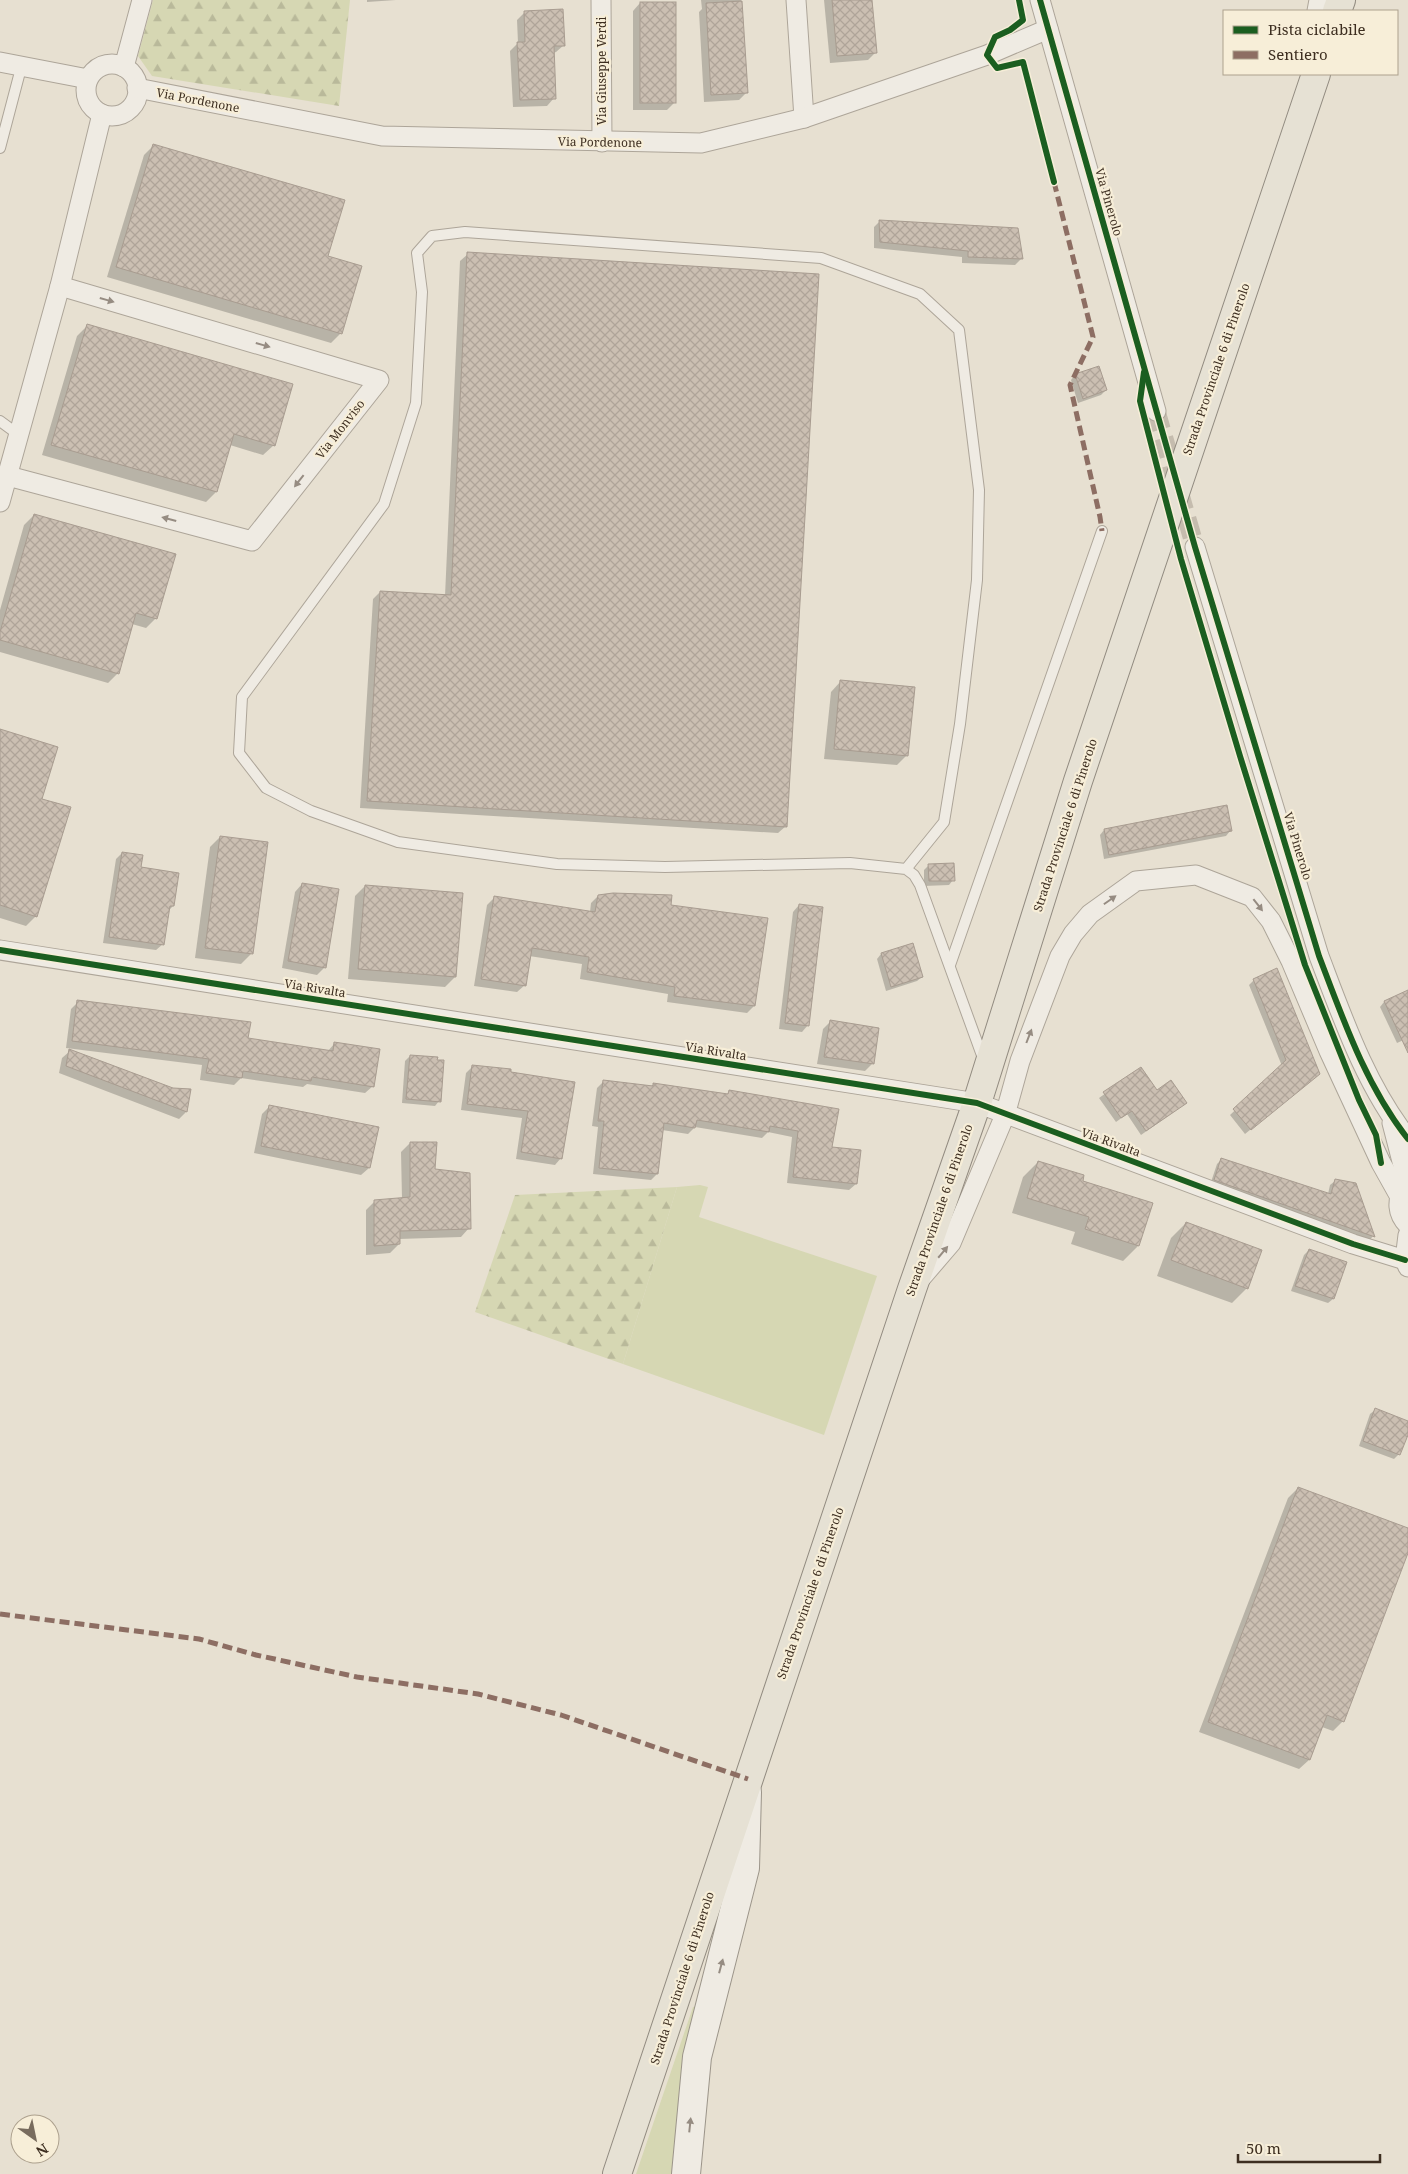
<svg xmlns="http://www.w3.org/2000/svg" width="1408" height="2174" viewBox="0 0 1408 2174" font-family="'Noto Serif',serif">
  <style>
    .green { fill: #d6d7b3 }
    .forest { fill: url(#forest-firs) }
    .shadow { fill: #0003 }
    .building { fill: url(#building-cross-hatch); stroke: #a89c90 }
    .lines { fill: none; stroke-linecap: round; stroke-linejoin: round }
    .street-tunnel { stroke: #c5bcae; stroke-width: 19; stroke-dasharray: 19 9; stroke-linecap: butt }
    .lane-casing { stroke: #ada599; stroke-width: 12 }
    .street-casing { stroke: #ada599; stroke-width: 21 }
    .secondary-casing { stroke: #9c958a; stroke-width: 30 }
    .primary-casing { stroke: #928b80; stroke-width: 30 }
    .lane { stroke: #efebe3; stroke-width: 10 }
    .street { stroke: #efebe3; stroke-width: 19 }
    .secondary { stroke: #efebe3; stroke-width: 28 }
    .primary { stroke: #e6e1d4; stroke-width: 28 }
    .quiet { stroke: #8d6e63; stroke-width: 5; stroke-dasharray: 10 5; stroke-linecap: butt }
    .cycleway-casing { stroke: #f7eed8; stroke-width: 9 }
    .cycleway { stroke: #1b5e20; stroke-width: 6 }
    .oneway { fill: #968c82 }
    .labels { text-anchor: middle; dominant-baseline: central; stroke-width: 4.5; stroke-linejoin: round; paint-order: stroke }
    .street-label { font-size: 12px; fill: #3d2e20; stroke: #f7eed8 }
  </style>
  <defs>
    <pattern id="forest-firs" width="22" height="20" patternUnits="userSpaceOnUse" patternTransform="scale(1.25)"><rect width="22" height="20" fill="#d6d7b3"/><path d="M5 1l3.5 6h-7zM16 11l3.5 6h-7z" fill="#b9b99a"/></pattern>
    <pattern id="building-cross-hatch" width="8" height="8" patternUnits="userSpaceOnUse" patternTransform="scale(1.25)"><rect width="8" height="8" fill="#cbbfb2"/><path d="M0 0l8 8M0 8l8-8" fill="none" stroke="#afa499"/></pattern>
  </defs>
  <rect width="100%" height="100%" fill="#e7e0d1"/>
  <g class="green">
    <polygon points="700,1185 708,1187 699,1217 877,1276 824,1435 623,1364 677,1187"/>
    <polygon points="698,2006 673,2174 636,2174 693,2007"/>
  </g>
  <g class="forest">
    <polygon points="153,0 350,0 339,106 152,76 138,56"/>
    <polygon points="677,1187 623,1364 475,1312 515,1195"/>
  </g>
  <g class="shadow">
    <polygon points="367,0 396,0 367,2"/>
    <polygon points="701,0 741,0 746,93 739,100 704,102 699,12 702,9"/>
    <polygon points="824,0 871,0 876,52 868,60 830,63"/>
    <polygon points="640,3 675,102 667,110 633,110 633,11"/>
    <polygon points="524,13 564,45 556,52 553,53 554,98 547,106 513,107 510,51 518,43 517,20"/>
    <polygon points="154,145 326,257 341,333 331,343 107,277 144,155"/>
    <polygon points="880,221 1022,258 1015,265 962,263 962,257 874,248 874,227"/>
    <polygon points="468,254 786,826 778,833 360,808 373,599 380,592 445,596 460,261"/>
    <polygon points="87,326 274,445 263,455 230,445 216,492 206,502 42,455 77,336"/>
    <polygon points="1075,375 1106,390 1101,395 1078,403 1071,380"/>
    <polygon points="34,515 156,618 146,628 132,624 118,673 108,683 0,652 0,610 24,525"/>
    <polygon points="841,681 907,755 897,765 824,759 831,692"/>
    <polygon points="0,731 41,800 36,916 26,926 0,918"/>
    <polygon points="1104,830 1230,831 1226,836 1104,859 1100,835"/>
    <polygon points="220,837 251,954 241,964 195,958 210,847"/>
    <polygon points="122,853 140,869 173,906 167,912 163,944 156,950 103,943 116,859"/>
    <polygon points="929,865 953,880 949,885 924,886 924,870"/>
    <polygon points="302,884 325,967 317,975 282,968 295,892"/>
    <polygon points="365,886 455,977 445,987 348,979 355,896"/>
    <polygon points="598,896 670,906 754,1006 747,1013 667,1002 668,994 580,979 582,964 529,956 525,985 517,992 474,986 487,905 495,897 590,912 591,903"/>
    <polygon points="799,905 808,1025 802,1032 779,1029 793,912"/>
    <polygon points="881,954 922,977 917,981 886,991 877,959"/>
    <polygon points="1254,980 1314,1078 1245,1134 1230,1115 1282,1066 1249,985"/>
    <polygon points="1408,991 1408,1038 1397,1043 1380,1007 1384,1002"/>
    <polygon points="78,1002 247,1040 327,1052 335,1043 373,1086 365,1093 307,1084 303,1087 241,1078 234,1085 200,1080 202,1065 66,1048 71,1009"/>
    <polygon points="830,1022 872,1064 865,1071 817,1064 823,1029"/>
    <polygon points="70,1051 173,1090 189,1090 186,1112 179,1119 59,1073 62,1058"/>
    <polygon points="410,1056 439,1101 435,1106 402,1103 405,1061"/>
    <polygon points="473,1066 510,1070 561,1158 555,1165 516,1159 522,1118 461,1110 466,1073"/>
    <polygon points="1141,1068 1156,1092 1186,1103 1141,1135 1127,1114 1116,1122 1099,1098"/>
    <polygon points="603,1082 650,1087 654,1084 726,1095 730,1091 831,1148 859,1151 856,1184 849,1190 787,1183 792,1137 768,1132 762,1138 695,1127 688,1134 662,1130 657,1174 651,1180 593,1174 598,1127 592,1126 597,1088"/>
    <polygon points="270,1106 369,1168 361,1175 254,1153 262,1114"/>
    <polygon points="410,1143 434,1170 469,1228 461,1237 399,1239 399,1244 390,1253 366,1255 366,1210 375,1201 402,1199 401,1152"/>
    <polygon points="1221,1160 1328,1194 1330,1185 1335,1181 1373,1236 1369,1241 1210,1185 1217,1164"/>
    <polygon points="1038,1162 1138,1246 1123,1261 1071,1244 1075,1232 1012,1213 1023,1177"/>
    <polygon points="1186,1223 1247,1288 1232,1303 1157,1276 1171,1238"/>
    <polygon points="1309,1250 1333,1299 1328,1303 1291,1291 1304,1255"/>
    <polygon points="1375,1410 1408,1422 1408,1431 1399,1454 1394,1459 1359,1446 1370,1414"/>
    <polygon points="1298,1488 1408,1530 1408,1550 1343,1721 1333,1731 1322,1727 1309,1760 1299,1769 1199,1732 1288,1498"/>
  </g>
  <g class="building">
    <polygon points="832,0 872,0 877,53 837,56"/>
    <polygon points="742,1 748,93 711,95 706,3"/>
    <rect x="640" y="2" width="36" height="101"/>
    <polygon points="563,9 565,46 554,46 556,99 520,100 517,42 525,42 524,11"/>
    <polygon points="153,144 345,200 328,256 362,266 342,334 116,267"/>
    <polygon points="879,220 1018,228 1023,259 968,257 968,251 880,242"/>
    <polygon points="467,252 819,274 787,827 367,801 380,591 451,595"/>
    <polygon points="87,324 293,384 275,446 234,434 217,492 51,445"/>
    <polygon points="1099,366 1107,390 1083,399 1075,374"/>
    <polygon points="34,514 176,554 157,619 136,613 119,674 0,640 0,632"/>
    <polygon points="840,680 915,687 908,756 834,749"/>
    <polygon points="0,729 58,747 42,799 71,807 37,917 0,905"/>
    <polygon points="1227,805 1232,831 1109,855 1104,829"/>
    <polygon points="220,836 268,842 253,954 205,948"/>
    <polygon points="122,852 143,855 141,867 179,873 174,906 170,906 164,945 109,937"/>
    <polygon points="954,863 955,881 929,881 928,864"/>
    <polygon points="302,883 339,889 326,968 288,961"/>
    <polygon points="365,885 463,893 456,977 358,969"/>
    <polygon points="613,893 672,895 671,905 768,918 755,1006 674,996 675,987 587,972 589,957 532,948 526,986 481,979 494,896 595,912 598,895"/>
    <polygon points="799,904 823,907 809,1026 785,1023"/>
    <polygon points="913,943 923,977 891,987 881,953"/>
    <polygon points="1277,968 1320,1074 1251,1130 1233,1109 1286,1060 1253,979"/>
    <polygon points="1408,990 1408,1053 1384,1001"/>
    <polygon points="77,1000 251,1022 248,1038 333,1051 334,1042 380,1049 374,1087 312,1077 311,1081 243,1071 242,1078 206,1073 209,1059 72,1041"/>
    <polygon points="830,1020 879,1028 874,1064 824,1057"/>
    <polygon points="69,1049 173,1088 191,1089 187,1112 66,1066"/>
    <polygon points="410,1055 438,1057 437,1060 444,1060 441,1102 406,1099"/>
    <polygon points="472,1065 511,1069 511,1072 575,1082 562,1159 521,1152 528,1111 467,1104"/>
    <polygon points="1141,1067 1157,1090 1171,1080 1187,1103 1146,1131 1132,1111 1121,1118 1103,1092"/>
    <polygon points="603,1080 653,1086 653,1083 728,1094 729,1090 839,1109 832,1147 861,1150 857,1184 793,1177 798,1131 770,1126 769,1132 697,1120 695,1128 664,1123 658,1174 599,1168 604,1121 598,1121"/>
    <polygon points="269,1105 379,1127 370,1168 261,1146"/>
    <polygon points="410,1142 437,1142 435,1169 470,1173 471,1229 400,1231 400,1244 374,1246 374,1200 410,1197"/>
    <polygon points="1221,1158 1331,1194 1335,1179 1356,1183 1375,1237 1214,1180"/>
    <polygon points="1038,1161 1084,1175 1083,1181 1153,1203 1139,1246 1085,1229 1089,1217 1027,1198"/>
    <polygon points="1186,1222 1262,1250 1248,1289 1171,1260"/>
    <polygon points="1309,1249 1347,1262 1334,1299 1295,1286"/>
    <polygon points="1375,1408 1408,1421 1408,1435 1400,1455 1363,1441"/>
    <polygon points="1298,1487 1408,1528 1408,1553 1344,1722 1327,1715 1310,1760 1208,1722"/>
  </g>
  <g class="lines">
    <polyline class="street-tunnel" points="1156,411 1195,547"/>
    <defs>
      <g id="lane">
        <polyline points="0,148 21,68"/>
        <polyline points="0,421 19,435"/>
        <polyline points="906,869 944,822 960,724 977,580 979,490 959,330 920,294 821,258 465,232 432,236 417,253 422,292 416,403 384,504 242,697 239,753 266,788 311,811 398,842 557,864 665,867 850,863 906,869 914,875 920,885 984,1061"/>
        <polyline points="950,965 1102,531"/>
      </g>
      <g id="street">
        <polyline points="601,0 602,142"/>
        <polyline points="796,0 804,118"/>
        <polyline points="1040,0 1156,411"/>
        <polyline points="1317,11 1319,0"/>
        <polyline points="0,62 88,79"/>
        <circle cx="112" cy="90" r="26"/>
        <polyline points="124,67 142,0"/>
        <polyline points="137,88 382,136 701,143 804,118 987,55 1048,29"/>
        <polyline points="8,476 252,541 379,380 60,286"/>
        <polyline points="0,502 60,286 102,114"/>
        <path d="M1195,547L1319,956C1343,1019 1366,1086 1408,1139"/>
        <polyline points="0,950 977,1103 1353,1244 1405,1260"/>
        <polyline points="1392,1123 1408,1185"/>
        <path d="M1405,1187C1396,1200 1397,1214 1408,1225"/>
        <polyline points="1408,1235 1405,1260 1408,1267"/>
        <polyline points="921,1278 951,1243 1005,1115 1020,1061 1060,956 1073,934 1090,914 1136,881 1196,875 1252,897 1271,921 1291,961 1329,1051 1381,1163 1400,1197"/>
      </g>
      <polyline id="secondary" points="686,2174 697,2057 745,1868 747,1792"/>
      <g id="primary">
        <polyline points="1337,11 1341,0"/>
        <polyline points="617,2174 912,1289 977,1103 1078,781 1316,74"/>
      </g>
    </defs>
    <use href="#lane" class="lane-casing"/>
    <use href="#street" class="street-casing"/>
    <use href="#secondary" class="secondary-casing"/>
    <use href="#primary" class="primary-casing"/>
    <use href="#lane" class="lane"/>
    <use href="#street" class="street"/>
    <use href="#secondary" class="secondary"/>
    <use href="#primary" class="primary"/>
    <g class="quiet">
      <polyline points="1054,182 1093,337 1070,385 1100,517 1102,531"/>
      <polyline points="0,1614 199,1639 256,1655 357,1677 478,1694 561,1715 748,1779"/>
    </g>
    <defs>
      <g id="cycleway">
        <polyline points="1019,0 1023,20 1010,30 995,37 987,55 997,68 1023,62 1054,182"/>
        <path d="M1040,0L1195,547L1319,956C1343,1019 1366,1086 1408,1139"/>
        <polyline points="1144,372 1140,401 1181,559 1240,756 1305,965 1359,1100 1376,1135 1381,1163"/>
        <polyline points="0,950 977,1103 1353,1244 1405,1260"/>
      </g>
    </defs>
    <use href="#cycleway" class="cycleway-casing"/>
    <use href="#cycleway" class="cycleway"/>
  </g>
  <defs><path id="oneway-solid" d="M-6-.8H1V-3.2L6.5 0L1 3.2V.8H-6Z" transform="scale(1.25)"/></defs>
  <g class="oneway">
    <use href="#oneway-solid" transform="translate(107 300) rotate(16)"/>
    <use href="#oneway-solid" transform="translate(263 345) rotate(16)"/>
    <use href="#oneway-solid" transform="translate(299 481) rotate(128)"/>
    <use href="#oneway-solid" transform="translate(169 519) rotate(-165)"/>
    <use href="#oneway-solid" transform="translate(1110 900) rotate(-35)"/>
    <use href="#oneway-solid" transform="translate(1258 905) rotate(52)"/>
    <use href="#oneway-solid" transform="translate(1029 1036) rotate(-69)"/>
    <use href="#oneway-solid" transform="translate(943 1252) rotate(-50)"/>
    <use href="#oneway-solid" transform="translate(721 1966) rotate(-75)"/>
    <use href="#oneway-solid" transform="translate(690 2125) rotate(-84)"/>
  </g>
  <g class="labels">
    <g class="street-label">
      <text transform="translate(601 71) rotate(-90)">Via Giuseppe Verdi</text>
      <text transform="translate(198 100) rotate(11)">Via Pordenone</text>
      <text transform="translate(600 142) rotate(1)">Via Pordenone</text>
      <text transform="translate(1109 202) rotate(74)">Via Pinerolo</text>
      <text transform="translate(1216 369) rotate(-71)">Strada Provinciale 6 di Pinerolo</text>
      <text transform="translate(340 429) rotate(-52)">Via Monviso</text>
      <text transform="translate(1065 825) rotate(-72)">Strada Provinciale 6 di Pinerolo</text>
      <text transform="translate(1298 846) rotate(73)">Via Pinerolo</text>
      <text transform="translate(315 988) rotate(9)">Via Rivalta</text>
      <text transform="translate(716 1051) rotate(9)">Via Rivalta</text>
      <text transform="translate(1111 1142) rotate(20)">Via Rivalta</text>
      <text transform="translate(939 1210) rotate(-71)">Strada Provinciale 6 di Pinerolo</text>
      <text transform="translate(810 1593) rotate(-71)">Strada Provinciale 6 di Pinerolo</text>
      <text transform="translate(682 1978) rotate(-72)">Strada Provinciale 6 di Pinerolo</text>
    </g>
  </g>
  <rect x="1223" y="10" width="175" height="65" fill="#f7eed8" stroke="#ada18e"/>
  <rect x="1233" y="26" width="25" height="8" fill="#1b5e20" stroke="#ada18e"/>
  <text x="1268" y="35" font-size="15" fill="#3d2e20">Pista ciclabile</text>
  <rect x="1233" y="51" width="25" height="8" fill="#8d6e63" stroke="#ada18e"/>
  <text x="1268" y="60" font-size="15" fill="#3d2e20">Sentiero</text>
  <g transform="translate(35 2139) rotate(147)"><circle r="24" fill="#f7eed8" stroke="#ada18e"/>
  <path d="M0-4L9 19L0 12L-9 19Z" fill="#786c5e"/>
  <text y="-8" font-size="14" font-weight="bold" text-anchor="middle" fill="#3d2e20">N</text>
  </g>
  <path d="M1238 2154v8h142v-8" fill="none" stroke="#3d2e20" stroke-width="2.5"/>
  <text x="1246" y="2154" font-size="15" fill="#3d2e20" stroke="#f7eed8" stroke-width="4" paint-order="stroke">50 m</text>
</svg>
